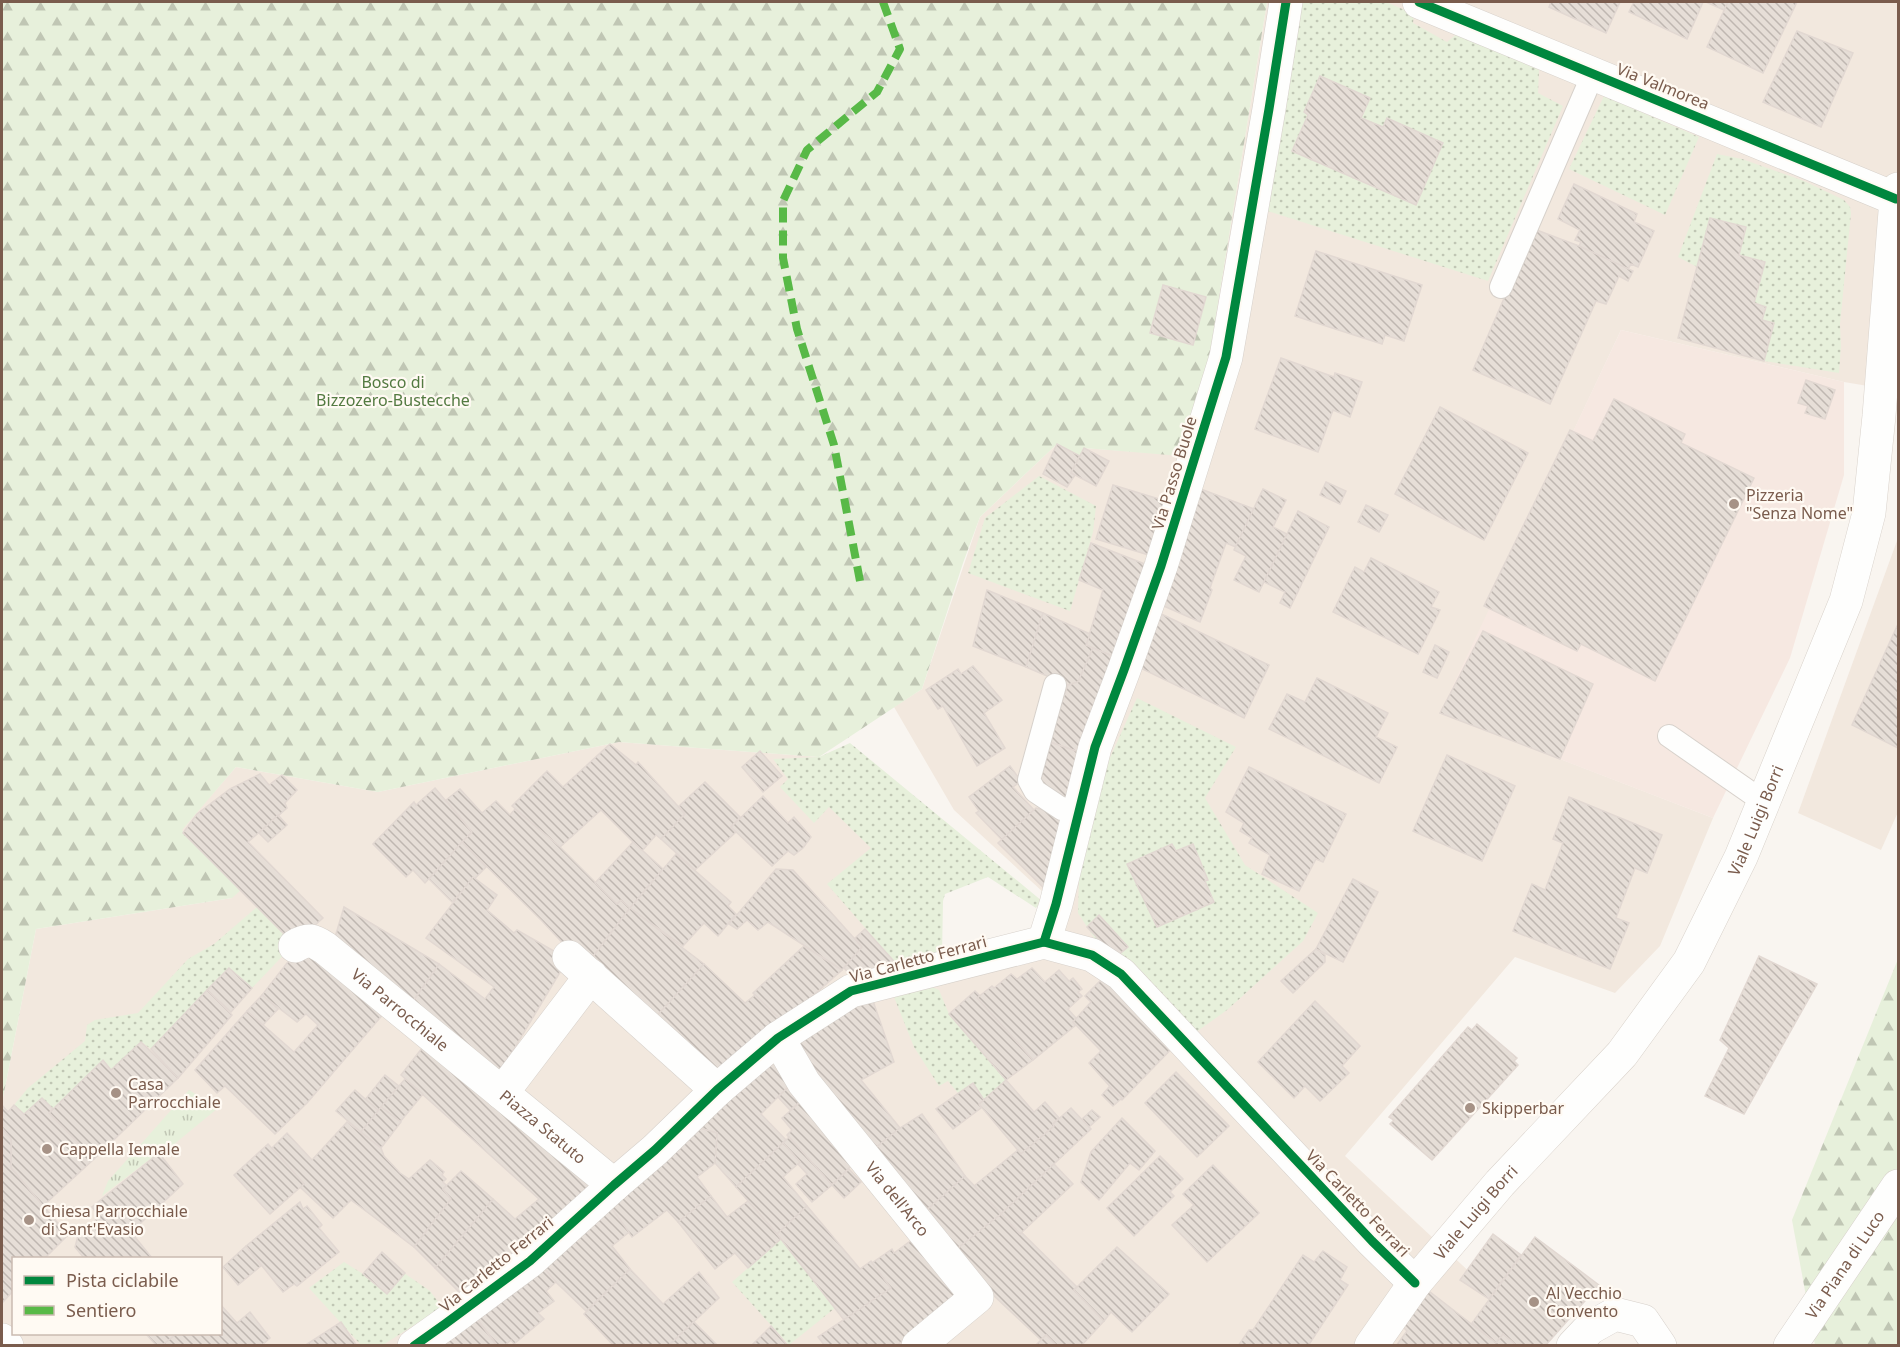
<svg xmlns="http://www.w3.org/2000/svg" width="1900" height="1347" viewBox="0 0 1900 1347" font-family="'Noto Sans',sans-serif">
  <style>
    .residential { fill: #f2e8de; fill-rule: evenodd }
    .commercial { fill: #f6e8e1 }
    .grass { fill: url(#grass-tufts) }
    .forest { fill: url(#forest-firs) }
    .garden { fill: url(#garden-dots) }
    .building { fill: url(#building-back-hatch); stroke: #e2d8d2; stroke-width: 1.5 }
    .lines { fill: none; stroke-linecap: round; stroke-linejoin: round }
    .service-casing { stroke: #d7d1cb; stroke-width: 24 }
    .minor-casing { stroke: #d7d1cb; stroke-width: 34 }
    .secondary-casing { stroke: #d9d2cb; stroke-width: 34 }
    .service { stroke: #fefefd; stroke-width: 22 }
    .minor { stroke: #fefefd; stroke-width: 33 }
    .secondary { stroke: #fefefd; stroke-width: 33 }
    .quiet { stroke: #58b947; stroke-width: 8; stroke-dasharray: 15 8; stroke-linecap: butt }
    .cycleway-casing { stroke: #fffaf3; stroke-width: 13 }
    .cycleway { stroke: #00873e; stroke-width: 9 }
    .poi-dot { fill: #a69286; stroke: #fffaf3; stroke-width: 2 }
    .labels { text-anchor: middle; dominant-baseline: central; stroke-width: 4.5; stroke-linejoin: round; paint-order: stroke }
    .street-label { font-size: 16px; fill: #7a5c4d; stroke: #fffaf3 }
    .park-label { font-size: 16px; fill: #537a41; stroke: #fffaf3 }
    .poi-label { font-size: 16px; fill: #7a5c4d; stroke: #fffaf3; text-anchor: start }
  </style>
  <defs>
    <pattern id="grass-tufts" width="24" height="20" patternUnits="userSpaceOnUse" patternTransform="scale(1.5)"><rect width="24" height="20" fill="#e7f0db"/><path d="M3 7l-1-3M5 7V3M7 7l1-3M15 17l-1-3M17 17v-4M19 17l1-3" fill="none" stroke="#c0c6b4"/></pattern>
    <pattern id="forest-firs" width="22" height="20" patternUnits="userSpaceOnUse" patternTransform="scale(1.5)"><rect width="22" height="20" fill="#e7f0db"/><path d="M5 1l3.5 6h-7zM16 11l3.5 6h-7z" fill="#c0c6b4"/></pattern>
    <pattern id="garden-dots" width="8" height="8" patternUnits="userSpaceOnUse" patternTransform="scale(1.5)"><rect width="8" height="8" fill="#e7f0db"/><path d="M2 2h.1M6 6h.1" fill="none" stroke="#c0c6b4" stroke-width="1.8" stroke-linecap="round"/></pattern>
    <pattern id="building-back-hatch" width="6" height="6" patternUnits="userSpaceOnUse" patternTransform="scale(1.5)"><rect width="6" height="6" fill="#e6ded7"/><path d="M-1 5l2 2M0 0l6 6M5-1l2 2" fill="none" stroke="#bfb7b1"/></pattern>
  </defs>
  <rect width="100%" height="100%" fill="#f9f5f0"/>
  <g class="residential">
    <path d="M1267,2H1898V391L1844,382L1621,330L1441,713L1713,818L1660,946L1615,993L1515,957L1345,1156L1548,1345L2,1346V1103L36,929L232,898L181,830L236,767L378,792L619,742L819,757L890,841L922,971L1045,942L1056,904L954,810L894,707L922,689L980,517L1057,444L1084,448L1193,456ZM14,1258H220V1334H14Z"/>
    <polygon points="1898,538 1898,812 1881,850 1798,813"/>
  </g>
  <polygon class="commercial" points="1621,330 1844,382 1844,475 1790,658 1713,818 1440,713"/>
  <polygon class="grass" points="189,1090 218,1108 161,1155 158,1153 102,1196 108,1181"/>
  <g class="forest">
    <polygon points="2,2 1267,2 1193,457 1084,448 1080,456 1057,444 980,517 963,563 922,689 819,757 619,742 378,792 236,767 182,830 241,890 232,898 36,929 2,1103"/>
    <polygon points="1898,959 1898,1345 1815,1345 1792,1220"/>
  </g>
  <g class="garden">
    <polygon points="1298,2 1386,2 1414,14 1413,23 1447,42 1459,32 1539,70 1538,93 1563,106 1488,281 1261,209"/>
    <polygon points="1604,96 1699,137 1665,215 1569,169"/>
    <polygon points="1717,154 1742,159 1804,181 1844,200 1850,207 1851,213 1840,324 1841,346 1839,373 1764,361 1678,338 1697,267 1678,257"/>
    <polygon points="1039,476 1096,506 1093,532 1070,611 968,573 985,518"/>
    <polygon points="1137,698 1236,747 1205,798 1245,865 1318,913 1303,941 1227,1010 1192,1035 1095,939 1078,913 1079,875 1092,821 1109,760"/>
    <polygon points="850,743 1042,901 1036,908 988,877 945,894 943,901 942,956 901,969 827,884 871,848 829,807 814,823 780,787 788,779 773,759 819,757"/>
    <polygon points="257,907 294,944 252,988 229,968 151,1049 141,1042 111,1070 102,1061 53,1109 42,1098 24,1114 14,1105 28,1088 85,1041 87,1025 95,1020 138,1013 188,959 214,944"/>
    <polygon points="932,987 939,990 949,1014 1006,1080 984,1100 973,1083 958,1093 948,1081 939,1086 914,1047 894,997"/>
    <polygon points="781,1239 835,1308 789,1345 732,1282"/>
    <polygon points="344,1262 363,1274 387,1294 404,1273 430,1291 442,1307 383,1345 361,1345 309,1288"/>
  </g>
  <g class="building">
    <polygon points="1551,2 1620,2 1606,33 1549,7"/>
    <polygon points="1634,2 1703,2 1687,39 1629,12"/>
    <polygon points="1706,2 1728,2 1724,10"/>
    <polygon points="1728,2 1797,2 1763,73 1707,47"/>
    <polygon points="1797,31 1853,53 1821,127 1763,102"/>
    <polygon points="1320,76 1370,98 1361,118 1383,127 1387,118 1443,143 1416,205 1292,151 1308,115 1304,112"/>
    <polygon points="1574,184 1637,214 1634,222 1654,231 1638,267 1631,264 1628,269 1579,246 1581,242 1575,240 1580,230 1558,219"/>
    <polygon points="1710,218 1746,227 1739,255 1765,262 1754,303 1766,307 1762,320 1774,323 1764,361 1678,338"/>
    <polygon points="1534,229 1579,246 1633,271 1628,281 1619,276 1606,304 1596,301 1550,404 1473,370"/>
    <polygon points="1316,251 1422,285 1404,341 1385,335 1382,344 1295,316"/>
    <polygon points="1163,285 1206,297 1193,345 1150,333"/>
    <polygon points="1281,358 1334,377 1335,373 1362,382 1350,417 1333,410 1318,452 1255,429"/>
    <polygon points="1806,380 1835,390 1825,419 1805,413 1808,406 1798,403"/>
    <polygon points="1614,399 1685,434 1681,443 1754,478 1655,681 1581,644 1577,651 1484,606 1570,430 1593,441"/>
    <polygon points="1440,407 1528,453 1484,540 1395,494"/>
    <polygon points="1057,444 1080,456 1071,473 1075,475 1067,487 1043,474"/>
    <polygon points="1084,448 1109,461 1096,486 1071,473"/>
    <polygon points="1326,482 1346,491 1340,504 1320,495"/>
    <polygon points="1113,485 1169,502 1152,556 1096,539"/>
    <polygon points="1198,488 1254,509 1236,547 1226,543 1210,588 1212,590 1200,622 1157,603"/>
    <polygon points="1263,489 1286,500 1273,527 1287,534 1259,592 1234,580 1246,556 1234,550"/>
    <polygon points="1366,505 1388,515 1379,532 1358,522"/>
    <polygon points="1298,511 1329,527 1290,608 1280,603 1285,592 1264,582"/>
    <polygon points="1091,543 1150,566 1117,658 1086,645 1103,590 1079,580"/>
    <polygon points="1371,558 1439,592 1431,607 1440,610 1418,654 1333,612 1355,567 1364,572"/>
    <polygon points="987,590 1043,613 1026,667 973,646"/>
    <polygon points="1155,611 1269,665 1244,718 1134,665"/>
    <polygon points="1043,613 1090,634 1086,645 1093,648 1078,682 1068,685 1026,667"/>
    <polygon points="1898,624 1898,748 1852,725"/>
    <polygon points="1483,631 1593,684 1560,759 1440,713"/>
    <polygon points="1435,645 1449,652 1437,678 1423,672"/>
    <polygon points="1093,648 1117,658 1079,752 1047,741 1068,685 1078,682"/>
    <polygon points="973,666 1002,700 984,713 1005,748 977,766 943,706 938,709 926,690 958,669 961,674"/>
    <polygon points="1317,678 1388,713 1376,737 1397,747 1379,783 1269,729 1287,694 1305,702"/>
    <polygon points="1047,741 1079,752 1066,802 1039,788"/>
    <polygon points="610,744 636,765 638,762 685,814 661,839 656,835 642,851 601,810 560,847 512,806 547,771 563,787"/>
    <polygon points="760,751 782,776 763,792 742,767"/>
    <polygon points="1447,755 1515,786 1482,861 1413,831"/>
    <polygon points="1010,766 1021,781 1013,787 1034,810 1002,840 976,813 979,811 969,797"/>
    <polygon points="1249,767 1346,814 1323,862 1316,859 1299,891 1262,874 1270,855 1249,843 1252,838 1240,831 1244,823 1226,812"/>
    <polygon points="260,774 269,785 282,775 297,790 285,803 287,808 248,842 323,918 294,944 183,833 197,814 230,789"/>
    <polygon points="705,782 740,817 731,827 736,832 695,870 661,839 685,814 679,806"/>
    <polygon points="435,788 472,832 425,883 413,870 406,877 373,844 414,802 416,805"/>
    <polygon points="460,789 482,813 496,801 510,815 515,809 560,847 617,904 621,900 630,908 588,963 572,953 542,921 462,842 472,832 446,800"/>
    <polygon points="763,796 788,823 794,817 811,837 803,848 794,855 788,851 772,866 731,827"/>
    <polygon points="1569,797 1662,835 1647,873 1635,868 1616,918 1629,923 1610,969 1513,931 1532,884 1545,890 1563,843 1553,839"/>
    <polygon points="1036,808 1063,815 1048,892 998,843"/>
    <polygon points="278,815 287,825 268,842 259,833"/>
    <polygon points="462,842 486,867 452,902 429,879"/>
    <polygon points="633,842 663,869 630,908 621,900 617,904 595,883"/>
    <polygon points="1172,844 1176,851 1193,844 1208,880 1205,881 1214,902 1157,927 1127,864"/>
    <polygon points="676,854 731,902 728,906 736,914 718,936 704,923 683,946 630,908"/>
    <polygon points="776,869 793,870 862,947 842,970 768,922 758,930 747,920 737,929 729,924"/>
    <polygon points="473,877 497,895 487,910 514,933 517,930 568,959 499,1074 411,1004 439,964 485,999 494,987 426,938"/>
    <polygon points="1353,879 1378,892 1343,962 1316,949"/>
    <polygon points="344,907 439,964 411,1004 333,944"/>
    <polygon points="630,908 704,964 654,1019 588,963"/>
    <polygon points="1099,915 1128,947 1116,957 1087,927"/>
    <polygon points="865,929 901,969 856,981 844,968 862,947 855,938"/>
    <polygon points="301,945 385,1012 307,1103 275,1134 225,1086 217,1093 195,1070 247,1011 294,1052 318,1025 306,1014 297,1022 262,995"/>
    <polygon points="804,946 842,970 783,1022 753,993"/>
    <polygon points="1316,949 1325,955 1325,962 1293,993 1281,981"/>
    <polygon points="1759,956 1817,984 1744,1114 1705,1096 1729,1048 1720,1040"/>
    <polygon points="704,964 745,1003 755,995 783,1022 720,1078 654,1019"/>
    <polygon points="229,968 252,988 231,1012 207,990"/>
    <polygon points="1032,968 1045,982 1059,970 1069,981 1073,978 1082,989 1078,992 1082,996 1068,1009 1076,1018 1073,1022 1076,1025 1033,1060 977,998 992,986 994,988 1011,974 1017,979"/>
    <polygon points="1106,975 1179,1041 1122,1100 1089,1063 1101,1051 1073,1022 1091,1002 1085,996"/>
    <polygon points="207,990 232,1015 178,1078 151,1049"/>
    <polygon points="975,991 980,996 977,998 1033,1060 1006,1080 949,1014"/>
    <polygon points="262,995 278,1009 263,1025 247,1011"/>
    <polygon points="871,995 894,1062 861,1080 900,1128 868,1154 793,1042"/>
    <polygon points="1315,1001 1360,1046 1342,1066 1349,1073 1320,1101 1305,1086 1294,1098 1258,1062"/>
    <polygon points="1477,1024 1517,1058 1514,1061 1518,1065 1432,1160 1390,1124 1394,1120 1389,1117 1468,1027 1472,1030"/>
    <polygon points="141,1042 178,1078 94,1159 49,1113 103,1060 111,1070"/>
    <polygon points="426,1043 600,1190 465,1298 435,1268 493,1199 515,1219 539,1199 401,1075"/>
    <polygon points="773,1054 794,1081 761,1114 786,1140 736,1187 715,1163 717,1133 696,1127"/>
    <polygon points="1176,1072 1229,1126 1197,1157 1145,1103"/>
    <polygon points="385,1075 399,1086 379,1111 365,1100"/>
    <polygon points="405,1079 423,1094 400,1122 381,1107"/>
    <polygon points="1006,1080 1034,1112 1045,1102 1059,1118 1053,1124 1054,1126 1021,1154 979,1104"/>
    <polygon points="793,1083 805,1098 790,1110 778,1097"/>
    <polygon points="973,1083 984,1100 979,1104 981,1108 953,1129 936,1109"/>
    <polygon points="1109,1087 1122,1098 1113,1106 1102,1095"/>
    <polygon points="355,1090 379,1111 361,1132 336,1111"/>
    <polygon points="42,1098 53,1109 49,1113 94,1159 43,1206 11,1168 11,1139 2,1128 2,1105 8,1112 14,1105 24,1114"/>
    <polygon points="805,1098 856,1161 832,1185 787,1135 792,1130 782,1118"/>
    <polygon points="381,1107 401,1122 381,1148 361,1132"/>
    <polygon points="1071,1108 1091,1129 1001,1214 974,1186 1018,1150 1021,1154 1054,1126 1053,1124"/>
    <polygon points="1092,1110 1100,1117 1089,1127 1082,1119"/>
    <polygon points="922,1114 965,1176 920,1216 868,1154 900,1128"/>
    <polygon points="1122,1118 1155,1151 1139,1170 1130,1163 1099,1200 1081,1182 1091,1152"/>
    <polygon points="347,1122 381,1148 384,1156 400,1173 409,1179 430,1160 444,1172 442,1175 446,1179 443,1182 447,1186 443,1189 451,1199 414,1247 351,1200 333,1218 300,1187 304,1184 272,1148 287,1133 312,1160"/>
    <polygon points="696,1127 717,1133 715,1163 697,1177 711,1196 678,1222 667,1210 632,1237 607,1202"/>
    <polygon points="2,1128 11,1139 11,1168 68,1235 45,1258 14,1258 14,1288 2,1276"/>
    <polygon points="789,1137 832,1185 812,1202 796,1184 807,1174 798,1164 800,1162 783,1143"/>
    <polygon points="783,1143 800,1162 783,1177 807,1206 777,1234 736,1187"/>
    <polygon points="268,1144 304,1184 270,1214 234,1175"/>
    <polygon points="159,1153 183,1184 131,1232 152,1258 84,1258 75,1247 78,1236 99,1217 92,1207"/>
    <polygon points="1160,1156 1183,1179 1170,1192 1174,1196 1134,1236 1107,1208"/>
    <polygon points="1054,1164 1073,1184 1020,1234 1001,1214"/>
    <polygon points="1213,1165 1259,1213 1207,1262 1172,1225 1194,1205 1183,1194"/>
    <polygon points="849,1169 861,1182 844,1198 832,1185"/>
    <polygon points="461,1171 493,1199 435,1268 414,1247 451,1199 443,1189"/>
    <polygon points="965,1176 1001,1214 953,1252 920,1216"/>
    <polygon points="711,1196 727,1217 748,1201 781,1239 748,1268 735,1253 715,1269 678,1222"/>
    <polygon points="300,1202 303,1209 307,1206 322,1225 319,1228 339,1252 297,1286 294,1284 283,1292 246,1246"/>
    <polygon points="607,1202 629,1232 612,1246 630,1269 586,1311 537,1264"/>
    <polygon points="807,1206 860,1269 871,1261 891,1288 844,1320 777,1234"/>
    <polygon points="1001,1214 1020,1234 1022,1233 1077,1287 1074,1290 1104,1321 1081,1346 1057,1346 1046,1335 1041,1340 974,1277 953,1252"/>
    <polygon points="921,1233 960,1297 896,1346 825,1346 818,1337 891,1288 872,1263 892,1249 894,1253"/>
    <polygon points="1493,1234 1521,1255 1489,1299 1460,1280"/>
    <polygon points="1535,1237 1599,1285 1545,1346 1517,1346 1503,1334 1496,1343 1472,1323"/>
    <polygon points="246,1246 261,1266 238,1285 223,1267"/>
    <polygon points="1117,1247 1169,1294 1132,1332 1111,1312 1104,1321 1074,1290"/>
    <polygon points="1323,1251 1347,1267 1340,1280 1348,1285 1308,1346 1238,1346 1249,1330 1253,1330 1303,1255 1314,1262"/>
    <polygon points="382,1252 405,1273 387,1294 363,1274"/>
    <polygon points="539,1262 556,1282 546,1291 554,1301 538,1313 544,1319 514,1344 511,1340 504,1346 498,1346 473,1314"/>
    <polygon points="630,1269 663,1304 699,1272 719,1298 668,1346 614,1346 584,1314"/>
    <polygon points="2,1276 14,1288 14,1290 2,1303"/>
    <polygon points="1425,1288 1496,1343 1503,1334 1517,1346 1396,1346 1407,1331 1399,1323"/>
    <polygon points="220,1304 237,1323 250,1312 270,1338 261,1346 161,1346 176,1334 220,1334"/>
    <polygon points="473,1314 497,1346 429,1346"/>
    <polygon points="341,1322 357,1346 304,1346"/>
    <polygon points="694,1322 718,1346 668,1346"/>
    <polygon points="771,1326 788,1346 751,1346"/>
    <polygon points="146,1334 176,1334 161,1346 157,1346"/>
    <polygon points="1046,1335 1057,1346 1035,1346"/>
  </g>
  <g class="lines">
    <defs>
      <g id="service">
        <polyline points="1501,287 1593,74"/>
        <polyline points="1055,685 1029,780 1035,791 1062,809 1080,807"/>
        <polyline points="1669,736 1764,802"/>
      </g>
      <g id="minor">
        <polyline points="1419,2 1896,199"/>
        <polyline points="1044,942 1056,904 1095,747 1124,670 1161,566 1226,357 1269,109 1286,2"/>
        <path id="s1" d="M295,946C308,938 313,940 325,948L502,1093"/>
        <polyline points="569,957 717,1090"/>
        <path id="s2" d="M591,976L502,1093L614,1185"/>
        <path id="s3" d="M778,1038L804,1083L977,1297L918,1346"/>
        <polyline points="2,1340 7,1346"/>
        <polyline points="414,1346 445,1324 530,1261 614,1185 655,1150 717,1090 778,1038 851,991 1044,942 1092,955 1121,974 1372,1241 1415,1283"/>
        <polyline points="1573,1346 1590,1328 1615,1314 1643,1321 1660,1346"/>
        <path id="s4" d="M1790,1346L1898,1186"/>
      </g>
      <g id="secondary">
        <path id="s5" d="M1371,1346L1415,1283L1500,1183L1622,1054L1689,962L1741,857L1846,601L1869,513L1879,416L1896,199L1898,189"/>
      </g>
    </defs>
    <use href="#service" class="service-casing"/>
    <use href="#minor" class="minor-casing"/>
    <use href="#secondary" class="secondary-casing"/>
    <use href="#service" class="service"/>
    <use href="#minor" class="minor"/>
    <use href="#secondary" class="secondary"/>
    <polyline class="quiet" points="860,581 834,445 797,329 783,258 783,201 807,150 877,92 900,49 883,2"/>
    <defs>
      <g id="cycleway">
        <polyline points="1419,2 1896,199"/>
        <polyline points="1044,942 1056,904 1095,747 1124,670 1161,566 1226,357 1269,109 1286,2"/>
        <polyline points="414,1346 445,1324 530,1261 614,1185 655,1150 717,1090 778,1038 851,991 1044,942 1092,955 1121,974 1372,1241 1415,1283"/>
      </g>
    </defs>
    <use href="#cycleway" class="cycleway-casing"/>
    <use href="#cycleway" class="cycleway"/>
  </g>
  <g class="poi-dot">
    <circle cx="1734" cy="504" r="6"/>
    <circle cx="116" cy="1093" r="6"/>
    <circle cx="1470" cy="1108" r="6"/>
    <circle cx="47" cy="1149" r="6"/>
    <circle cx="29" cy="1220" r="6"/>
    <circle cx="1534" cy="1302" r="6"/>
  </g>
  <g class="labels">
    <g class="street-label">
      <text transform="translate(1663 86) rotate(22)">Via Valmorea</text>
      <text transform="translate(1174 473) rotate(-73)">Via Passo Buole</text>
      <text stroke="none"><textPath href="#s5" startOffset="656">Viale Luigi Borri</textPath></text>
      <text transform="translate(918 959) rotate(-15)">Via Carletto Ferrari</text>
      <text stroke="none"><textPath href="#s1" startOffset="130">Via Parrocchiale</textPath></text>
      <text stroke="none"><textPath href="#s2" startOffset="200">Piazza Statuto</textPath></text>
      <text stroke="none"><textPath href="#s3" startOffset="201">Via dell'Arco</textPath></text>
      <text transform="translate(1358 1203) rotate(46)">Via Carletto Ferrari</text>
      <text stroke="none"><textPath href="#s5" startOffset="170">Viale Luigi Borri</textPath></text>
      <text transform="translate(496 1264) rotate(-39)">Via Carletto Ferrari</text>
      <text stroke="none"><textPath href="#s4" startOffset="98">Via Piana di Luco</textPath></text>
    </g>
    <g class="park-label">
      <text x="393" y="382">Bosco di<tspan x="393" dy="18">Bizzozero-Bustecche</tspan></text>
    </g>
    <g class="poi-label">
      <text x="1746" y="495">Pizzeria<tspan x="1746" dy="18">"Senza Nome"</tspan></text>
      <text x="128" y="1084">Casa<tspan x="128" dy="18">Parrocchiale</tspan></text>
      <text x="1482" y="1108">Skipperbar</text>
      <text x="59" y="1149">Cappella Iemale</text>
      <text x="41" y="1211">Chiesa Parrocchiale<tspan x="41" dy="18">di Sant'Evasio</tspan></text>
      <text x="1546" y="1293">Al Vecchio<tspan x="1546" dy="18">Convento</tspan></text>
    </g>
  </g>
  <rect width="1900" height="1347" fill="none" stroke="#7a5c4d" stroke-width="6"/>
  <rect x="12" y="1257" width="210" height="78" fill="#fffaf3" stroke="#cabbb1" stroke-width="1.5"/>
  <rect x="24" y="1276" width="30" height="9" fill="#00873e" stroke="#cabbb1" stroke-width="1.5"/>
  <text x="66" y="1287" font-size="18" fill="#7a5c4d">Pista ciclabile</text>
  <rect x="24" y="1306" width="30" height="9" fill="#58b947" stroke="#cabbb1" stroke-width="1.5"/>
  <text x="66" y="1317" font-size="18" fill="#7a5c4d">Sentiero</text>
</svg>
